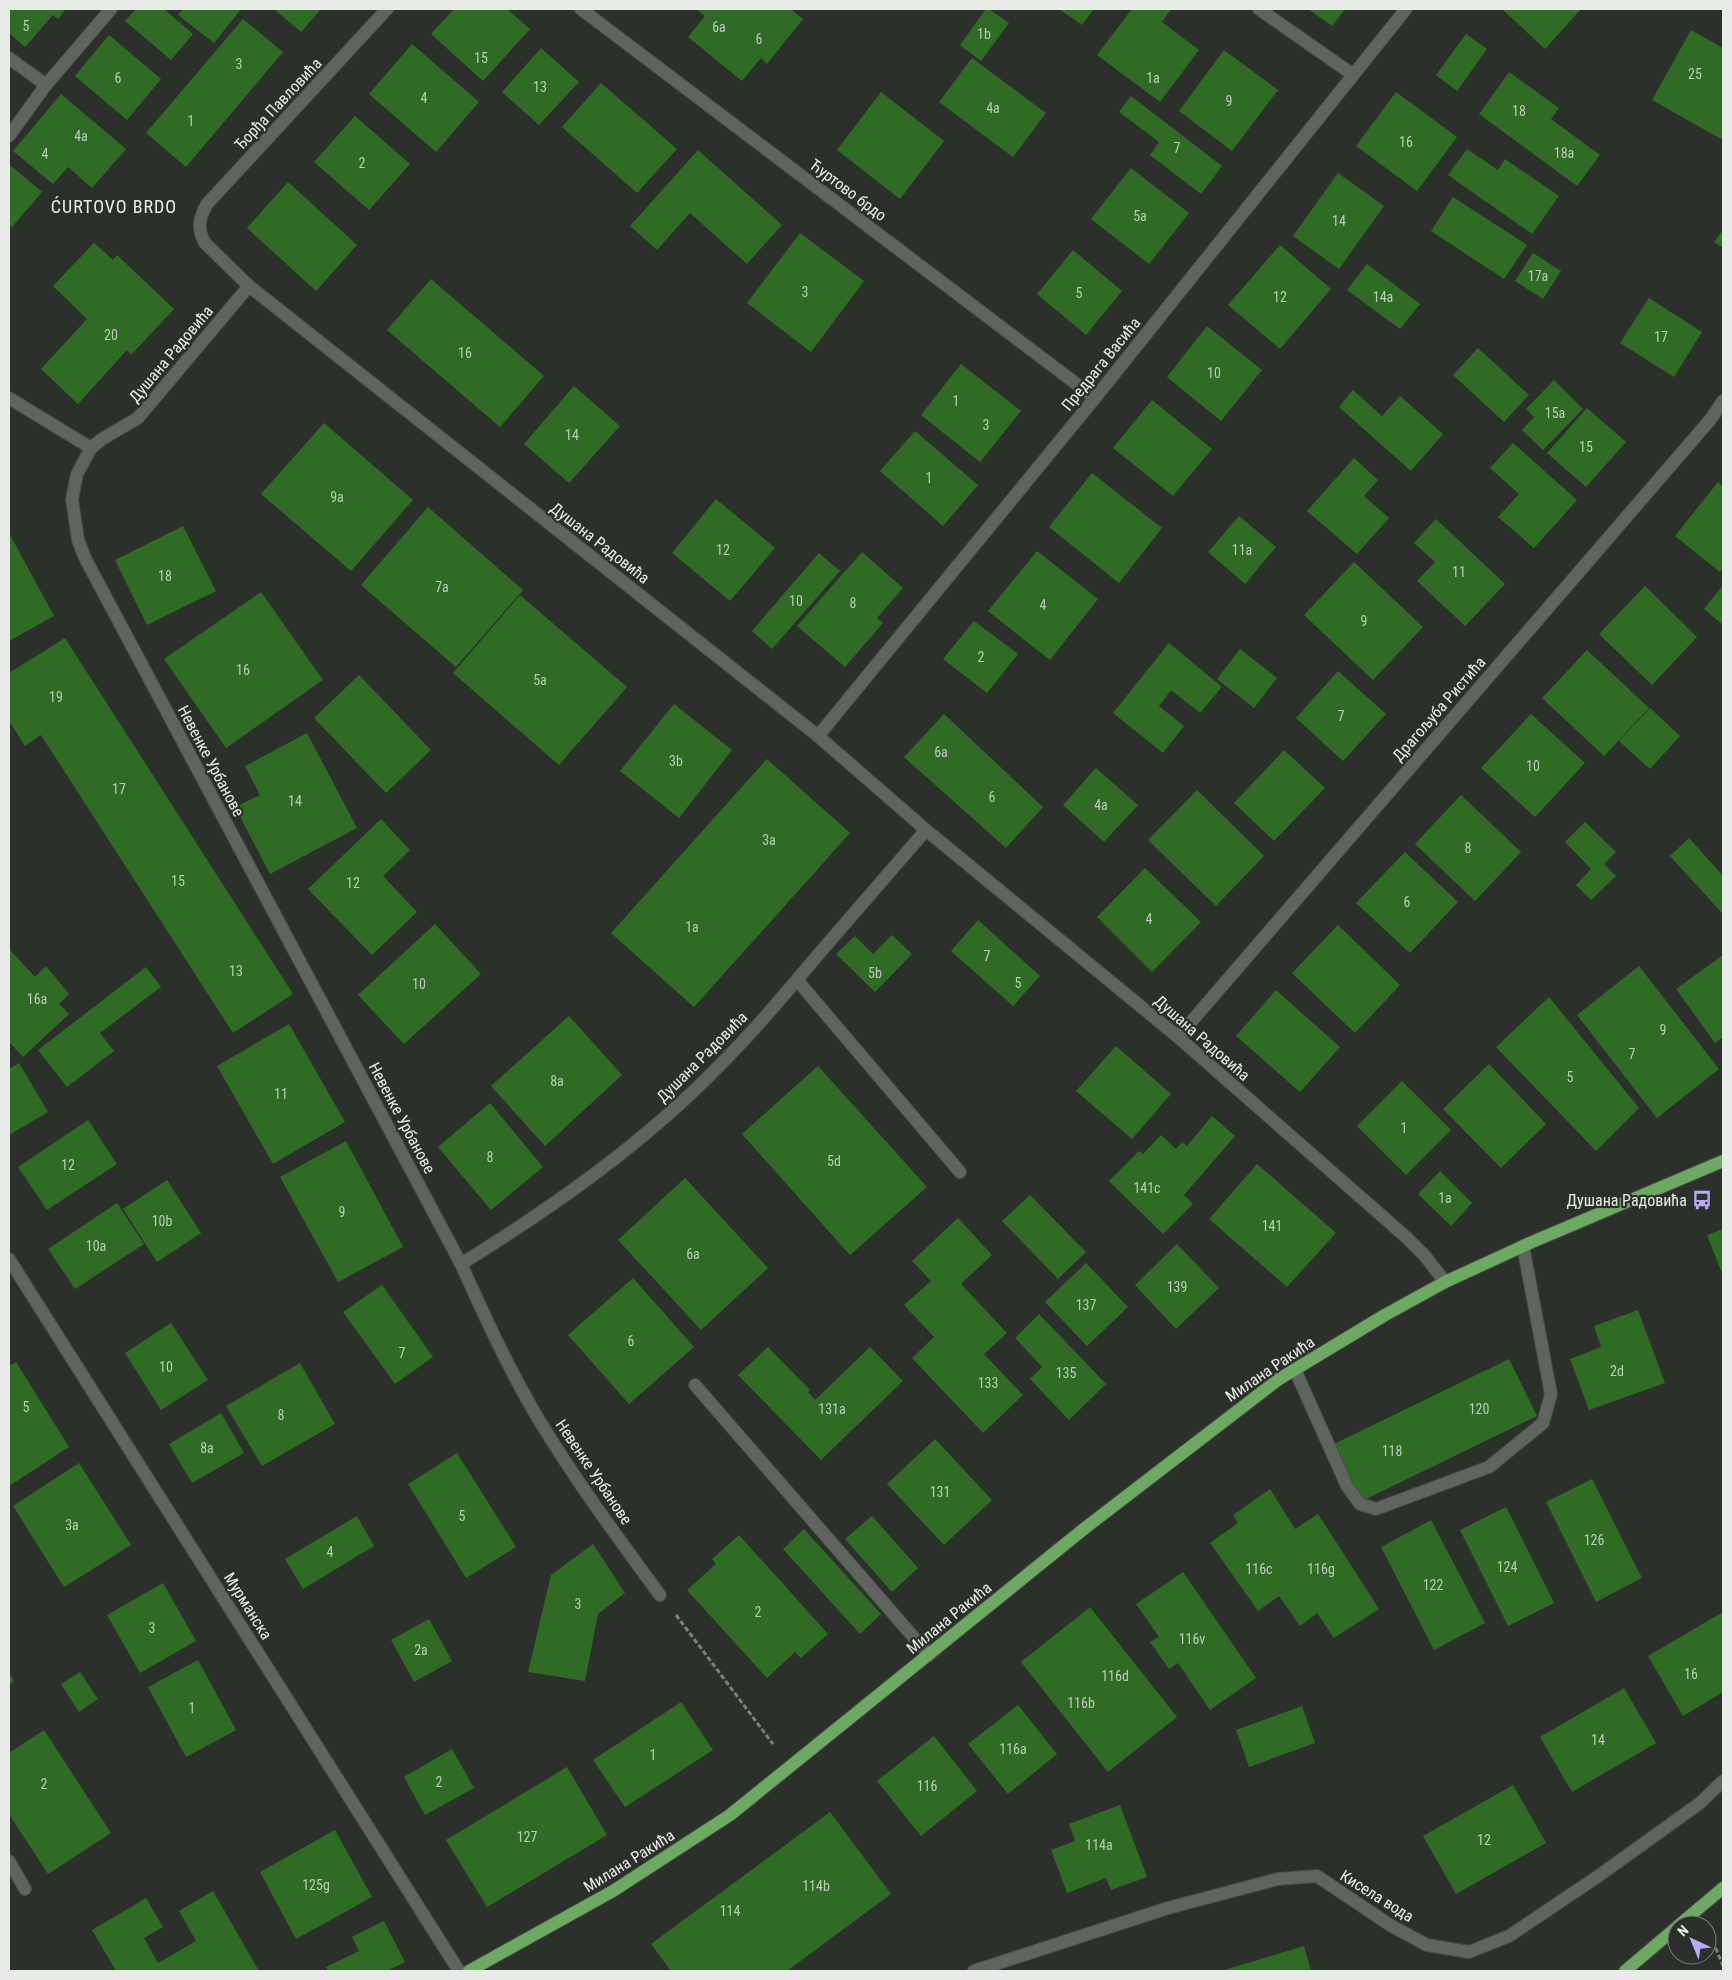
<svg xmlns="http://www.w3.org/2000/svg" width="1732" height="1980" viewBox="0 0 1732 1980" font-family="'Roboto Condensed',sans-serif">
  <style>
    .building { fill: #306b26 }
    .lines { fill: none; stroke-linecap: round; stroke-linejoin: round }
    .minor-casing { stroke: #474b47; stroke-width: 14 }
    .major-casing { stroke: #474b47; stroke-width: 14 }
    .path { stroke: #7d807c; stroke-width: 3; stroke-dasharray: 5 2.5; stroke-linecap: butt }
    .minor { stroke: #60645f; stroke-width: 12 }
    .major { stroke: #6ea963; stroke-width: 12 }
    .labels { text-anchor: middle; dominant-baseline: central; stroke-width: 4.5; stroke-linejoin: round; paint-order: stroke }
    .number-label { font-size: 14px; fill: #bbcbb8 }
    .street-label { font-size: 16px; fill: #e9ebe8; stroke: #2c302b }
    .poi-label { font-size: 16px; fill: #e9ebe8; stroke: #2c302b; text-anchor: end }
    .neighbourhood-label { font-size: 18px; letter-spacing: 1px; fill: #e9ebe8; stroke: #2c302b }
  </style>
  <rect width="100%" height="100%" fill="#2c302b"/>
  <g class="building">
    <polygon points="9,9 66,9 58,19 53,15 25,47 9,33"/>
    <polygon points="136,9 164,9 193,34 171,60 125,21"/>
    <polygon points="183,9 241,9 214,43 178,15"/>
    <polygon points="274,9 321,9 301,32"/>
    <polygon points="454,9 507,9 530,29 483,81 431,34"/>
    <polygon points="696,9 791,9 803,19 767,64 761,58 742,81 688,37 705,16"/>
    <polygon points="986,9 989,9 1009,23 981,61 960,45"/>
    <polygon points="1059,9 1094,9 1082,25"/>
    <polygon points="1132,9 1171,9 1162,22 1199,50 1160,102 1097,55"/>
    <polygon points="1308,9 1345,9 1332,26"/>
    <polygon points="1502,9 1581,9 1545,49"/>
    <polygon points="243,19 283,52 186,167 146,133"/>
    <polygon points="1691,30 1723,48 1723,140 1652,100"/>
    <polygon points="1466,34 1487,49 1457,91 1436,75"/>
    <polygon points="109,35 161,79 127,120 75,76"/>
    <polygon points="412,44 479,102 436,152 369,94"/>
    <polygon points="541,48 579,82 539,125 502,92"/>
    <polygon points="1224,50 1278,90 1232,151 1179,111"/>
    <polygon points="972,58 1046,113 1013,157 939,102"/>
    <polygon points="1509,72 1559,108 1551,119 1600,155 1577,186 1479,114"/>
    <polygon points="601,83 677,149 637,193 562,127"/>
    <polygon points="881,92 944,141 900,199 837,150"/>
    <polygon points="1396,92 1457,137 1417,191 1356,146"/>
    <polygon points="61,94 126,149 92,188 68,167 53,184 13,151"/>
    <polygon points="1131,96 1222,166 1201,194 1150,155 1159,142 1119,112"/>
    <polygon points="355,116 410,164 369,210 314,162"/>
    <polygon points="1467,149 1498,170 1505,159 1559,196 1532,234 1448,175"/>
    <polygon points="698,150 782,225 747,264 690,213 657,250 630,226"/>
    <polygon points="11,166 42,192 12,227 9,224 9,169"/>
    <polygon points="1131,168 1189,213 1149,264 1091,219"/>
    <polygon points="1338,173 1384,206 1339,269 1293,236"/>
    <polygon points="288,182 357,245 316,291 247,228"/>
    <polygon points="1453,197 1527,245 1504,279 1431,231"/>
    <polygon points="1723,230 1723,248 1714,242"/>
    <polygon points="800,233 864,281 811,352 747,303"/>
    <polygon points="94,243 113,260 117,255 174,309 131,355 127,350 78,404 41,369 87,319 53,286"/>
    <polygon points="1280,245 1331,289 1280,349 1228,305"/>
    <polygon points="1073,250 1122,291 1086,335 1037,294"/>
    <polygon points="1533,253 1561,271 1543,299 1515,281"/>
    <polygon points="1367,264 1420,304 1400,329 1347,290"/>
    <polygon points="431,279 544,376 500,427 387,330"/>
    <polygon points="1649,298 1702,332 1674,377 1620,343"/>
    <polygon points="1207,326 1262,370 1221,421 1167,377"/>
    <polygon points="1478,348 1529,395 1504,422 1453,375"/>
    <polygon points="961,364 1021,411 980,462 921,415"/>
    <polygon points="1554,380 1583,409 1543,450 1522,430 1534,417 1526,409"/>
    <polygon points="574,386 620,426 569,483 524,444"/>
    <polygon points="1353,390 1382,416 1400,396 1443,434 1411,471 1339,407"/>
    <polygon points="1152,400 1212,449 1173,496 1113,448"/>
    <polygon points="1587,408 1626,442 1586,487 1547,453"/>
    <polygon points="324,423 413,500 351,571 261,494"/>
    <polygon points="915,431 978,485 943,526 880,471"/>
    <polygon points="1513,443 1577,500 1534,548 1498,517 1519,494 1490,468"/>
    <polygon points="1354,458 1378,480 1364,496 1389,518 1357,554 1307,511"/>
    <polygon points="1092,473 1162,528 1119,583 1049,527"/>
    <polygon points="1718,482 1723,487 1723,568 1720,572 1675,536"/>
    <polygon points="716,499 775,548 730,601 672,553"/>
    <polygon points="428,507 523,590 456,667 361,585"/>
    <polygon points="1239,516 1276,547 1245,584 1208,552"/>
    <polygon points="1436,519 1505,584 1465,626 1417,581 1435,562 1414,543"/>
    <polygon points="183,526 216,591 147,625 115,560"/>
    <polygon points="9,533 54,616 9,641"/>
    <polygon points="1037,551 1098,599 1050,660 988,611"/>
    <polygon points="862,552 903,588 877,618 883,623 845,667 797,626"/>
    <polygon points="819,553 840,571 772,649 752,631"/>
    <polygon points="1354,562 1423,627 1373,680 1304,615"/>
    <polygon points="1723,585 1723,625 1704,609"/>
    <polygon points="1645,586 1697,637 1652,685 1599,634"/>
    <polygon points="261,592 323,680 226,748 164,659"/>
    <polygon points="520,595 627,687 559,765 453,673"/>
    <polygon points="974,621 1018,654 987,693 943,659"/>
    <polygon points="65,638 293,994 233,1033 41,735 25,746 9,721 9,673"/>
    <polygon points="1169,643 1222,687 1200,713 1171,690 1159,706 1184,726 1163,753 1113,713"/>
    <polygon points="1240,649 1277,678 1254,708 1217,679"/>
    <polygon points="1587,650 1649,708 1604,756 1542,698"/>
    <polygon points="1338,671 1386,714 1343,761 1296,718"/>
    <polygon points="359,675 431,750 386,793 314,718"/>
    <polygon points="674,704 732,750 679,818 620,771"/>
    <polygon points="1650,708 1680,736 1650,769 1619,741"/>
    <polygon points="944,714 1043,807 1006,848 904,757"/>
    <polygon points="1531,714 1585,763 1535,817 1481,768"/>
    <polygon points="307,733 357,828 270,874 235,807 260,795 245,766"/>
    <polygon points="1284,750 1325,788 1274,841 1234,803"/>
    <polygon points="767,759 850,833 694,1007 611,933"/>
    <polygon points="1096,768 1138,805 1104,842 1063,805"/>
    <polygon points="1197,790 1264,856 1216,906 1148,840"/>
    <polygon points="1461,795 1521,852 1475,901 1415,844"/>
    <polygon points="381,819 410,850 383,876 417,912 372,955 308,889"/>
    <polygon points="1585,822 1616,852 1604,864 1616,876 1591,900 1576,885 1591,869 1565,842"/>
    <polygon points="1689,838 1723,876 1723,914 1670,856"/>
    <polygon points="1405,852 1458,902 1410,953 1356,903"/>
    <polygon points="1145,868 1201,922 1152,972 1097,917"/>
    <polygon points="978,920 1040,976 1013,1006 951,951"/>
    <polygon points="435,924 481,974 404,1044 358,995"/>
    <polygon points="1338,925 1400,985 1355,1033 1292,973"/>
    <polygon points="892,935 912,954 875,992 836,954 855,936 873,954"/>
    <polygon points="9,949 35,977 46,966 69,994 59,1004 69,1014 23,1057 9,1042"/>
    <polygon points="1723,955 1723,1037 1715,1043 1676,989"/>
    <polygon points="1639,966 1719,1069 1657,1118 1577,1015"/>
    <polygon points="146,967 161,987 100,1033 114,1051 67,1087 38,1050"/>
    <polygon points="1276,990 1340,1047 1300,1092 1236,1036"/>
    <polygon points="1549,997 1639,1108 1596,1151 1496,1047"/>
    <polygon points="569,1016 622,1075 545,1146 491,1086"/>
    <polygon points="289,1024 345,1122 273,1164 217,1066"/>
    <polygon points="1116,1046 1171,1094 1132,1139 1076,1091"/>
    <polygon points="19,1063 48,1112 9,1135 9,1069"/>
    <polygon points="1489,1064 1546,1124 1501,1168 1443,1109"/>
    <polygon points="818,1066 927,1187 850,1255 742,1134"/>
    <polygon points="1402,1081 1451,1130 1406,1175 1357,1126"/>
    <polygon points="490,1103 543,1167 491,1210 438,1147"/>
    <polygon points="1212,1116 1235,1136 1184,1195 1193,1204 1163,1234 1109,1181 1139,1151 1143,1154 1161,1135 1176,1149 1182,1142 1187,1146"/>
    <polygon points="88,1120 117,1164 47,1210 18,1167"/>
    <polygon points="346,1141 403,1247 338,1282 280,1177"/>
    <polygon points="1257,1164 1336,1233 1287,1287 1209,1219"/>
    <polygon points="1440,1171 1472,1203 1451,1226 1418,1194"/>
    <polygon points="685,1178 768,1268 701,1330 618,1240"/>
    <polygon points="167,1180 201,1233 157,1262 123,1209"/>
    <polygon points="1030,1195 1086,1252 1058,1279 1002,1221"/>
    <polygon points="117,1203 144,1244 75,1289 48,1249"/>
    <polygon points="958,1218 992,1255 961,1284 1007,1333 984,1354 1023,1395 983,1433 912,1358 934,1337 904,1305 931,1281 912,1261"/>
    <polygon points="1723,1229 1723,1276 1707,1235"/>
    <polygon points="1177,1244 1219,1288 1176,1329 1135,1285"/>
    <polygon points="1086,1263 1128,1307 1087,1346 1045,1302"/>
    <polygon points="633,1278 694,1347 629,1404 568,1335"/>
    <polygon points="382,1285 433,1357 395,1384 343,1312"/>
    <polygon points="1638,1310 1665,1383 1589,1410 1570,1359 1601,1347 1594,1326"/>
    <polygon points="1039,1314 1106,1384 1069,1420 1030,1379 1042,1367 1015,1338"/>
    <polygon points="171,1323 208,1380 161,1410 125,1353"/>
    <polygon points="768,1347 810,1390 808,1392 815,1400 870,1347 903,1381 821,1460 738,1375"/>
    <polygon points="1509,1359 1537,1416 1362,1501 1334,1444"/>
    <polygon points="16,1362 69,1447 9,1486 9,1366"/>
    <polygon points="300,1363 335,1424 262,1466 226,1406"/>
    <polygon points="221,1413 244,1453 192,1483 169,1444"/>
    <polygon points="935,1439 992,1500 944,1545 887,1484"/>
    <polygon points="457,1453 516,1547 466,1578 408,1484"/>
    <polygon points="79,1463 131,1545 64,1587 13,1506"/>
    <polygon points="1592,1479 1642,1578 1596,1602 1546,1502"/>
    <polygon points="1270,1489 1295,1529 1318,1514 1379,1609 1334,1638 1317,1613 1300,1626 1279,1596 1258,1611 1210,1543 1238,1523 1233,1515"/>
    <polygon points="1506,1507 1554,1603 1508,1626 1460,1530"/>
    <polygon points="357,1516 374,1546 303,1589 285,1559"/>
    <polygon points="872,1516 918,1568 892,1592 845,1539"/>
    <polygon points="1431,1520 1485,1623 1434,1650 1381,1547"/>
    <polygon points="804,1529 881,1614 860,1634 783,1549"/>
    <polygon points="739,1535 828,1634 801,1658 795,1652 767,1678 687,1590 716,1564 712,1559"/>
    <polygon points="593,1544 625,1593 598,1614 585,1681 528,1672 551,1575"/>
    <polygon points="1183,1572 1256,1678 1210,1710 1178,1663 1169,1669 1150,1642 1159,1637 1136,1604"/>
    <polygon points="163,1583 196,1641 140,1673 107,1615"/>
    <polygon points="1090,1607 1177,1717 1108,1772 1021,1662"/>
    <polygon points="1723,1612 1723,1692 1683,1716 1648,1656"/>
    <polygon points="429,1619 452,1661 414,1682 391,1640"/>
    <polygon points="198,1660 236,1730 186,1757 148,1687"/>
    <polygon points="80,1672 98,1699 79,1712 61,1684"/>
    <polygon points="9,1673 14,1681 9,1685"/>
    <polygon points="1624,1688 1656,1743 1572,1792 1540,1737"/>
    <polygon points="681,1702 713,1750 625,1807 593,1760"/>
    <polygon points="1018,1705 1057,1754 1008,1794 968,1744"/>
    <polygon points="1302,1706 1315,1743 1249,1767 1236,1730"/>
    <polygon points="44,1730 111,1833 48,1874 9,1814 9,1753"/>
    <polygon points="934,1736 977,1791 921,1836 877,1781"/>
    <polygon points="452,1749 474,1788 425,1815 404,1777"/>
    <polygon points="567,1767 607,1835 487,1907 446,1840"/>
    <polygon points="1513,1785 1546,1843 1456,1894 1423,1836"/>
    <polygon points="1120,1805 1147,1877 1111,1890 1106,1878 1067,1893 1051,1850 1075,1841 1069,1824"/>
    <polygon points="830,1812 891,1894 787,1971 671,1971 651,1944"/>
    <polygon points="335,1830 372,1897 296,1939 260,1872"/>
    <polygon points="213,1891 259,1971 116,1971 92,1930 146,1898 163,1927 144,1938 158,1963 196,1941 179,1911"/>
    <polygon points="384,1921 405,1962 387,1971 328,1971 326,1967 359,1951 352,1937"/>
    <polygon points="1304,1946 1311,1971 1221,1971"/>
  </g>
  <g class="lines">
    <defs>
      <g id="minor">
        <path d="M387,9L207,204C199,218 197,229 205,243L249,286L818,736L926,830L1178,1037L1406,1237L1425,1256L1445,1282"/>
        <polyline points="581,9 1095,398"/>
        <polyline points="1259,9 1352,74"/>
        <polyline points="9,58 46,85"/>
        <polyline points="9,136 46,85 111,9"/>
        <path d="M249,286L138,418L102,439L91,448L77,474L72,499L78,540L85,558L461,1264C485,1317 509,1370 539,1420C576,1481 618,1538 660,1595"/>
        <polyline points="9,398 91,448"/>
        <polyline points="818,736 1095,398 1406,9"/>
        <polyline points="797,980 960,1172"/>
        <polyline points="1178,1037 1710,420 1723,401"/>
        <polyline points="9,1259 459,1971"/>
        <path d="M461,1264C553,1207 643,1144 719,1066C754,1031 785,994 817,956C853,914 890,872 926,830"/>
        <polyline points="1295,1370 1347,1486 1360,1504 1376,1509 1489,1467 1543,1423 1551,1394 1523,1246"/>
        <polyline points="695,1385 929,1655"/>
        <polyline points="9,1861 25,1889"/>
        <polyline points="974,1971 1168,1908 1278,1879 1317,1876 1390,1925 1427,1945 1469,1952 1509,1936 1597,1877 1700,1803 1723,1781"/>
      </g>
      <g id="major">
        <polyline points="1679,1925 1723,1888"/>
        <polyline points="469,1971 613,1891 730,1815 1085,1528 1279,1379 1385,1315 1445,1282 1532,1242 1723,1161"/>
        <polyline points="1625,1971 1677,1927"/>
      </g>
    </defs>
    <use href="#minor" class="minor-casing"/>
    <use href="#major" class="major-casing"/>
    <g class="path">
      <polyline points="676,1615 773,1744"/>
      <polyline points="1710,1934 1723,1966"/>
    </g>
    <use href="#minor" class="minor"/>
    <use href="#major" class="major"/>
  </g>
  <defs>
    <symbol id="bus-bare" viewBox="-9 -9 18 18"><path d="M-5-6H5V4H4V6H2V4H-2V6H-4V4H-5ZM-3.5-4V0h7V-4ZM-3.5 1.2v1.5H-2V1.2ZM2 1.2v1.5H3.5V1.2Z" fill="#baaaf6" stroke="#2c302b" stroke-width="2.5" paint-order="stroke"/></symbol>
  </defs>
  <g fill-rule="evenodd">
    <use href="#bus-bare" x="1688" y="1186" width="28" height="28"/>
  </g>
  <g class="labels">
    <g class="number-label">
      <text x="26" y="26">5</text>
      <text x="719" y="27">6a</text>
      <text x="984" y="34">1b</text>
      <text x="759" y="39">6</text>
      <text x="481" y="58">15</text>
      <text x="239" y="64">3</text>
      <text x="1695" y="74">25</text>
      <text x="118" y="78">6</text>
      <text x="1153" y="78">1a</text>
      <text x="540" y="87">13</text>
      <text x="424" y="98">4</text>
      <text x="1229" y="101">9</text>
      <text x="993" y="108">4a</text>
      <text x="1519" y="111">18</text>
      <text x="191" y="121">1</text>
      <text x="81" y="136">4a</text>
      <text x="1406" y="142">16</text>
      <text x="1177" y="148">7</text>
      <text x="1564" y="153">18a</text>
      <text x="45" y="154">4</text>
      <text x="362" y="163">2</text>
      <text x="1140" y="216">5a</text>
      <text x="1339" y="221">14</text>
      <text x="1538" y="276">17a</text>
      <text x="805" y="292">3</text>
      <text x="1079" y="293">5</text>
      <text x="1280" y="297">12</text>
      <text x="1383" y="297">14a</text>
      <text x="111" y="335">20</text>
      <text x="1661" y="337">17</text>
      <text x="465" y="353">16</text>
      <text x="1214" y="373">10</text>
      <text x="956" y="401">1</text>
      <text x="1555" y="413">15a</text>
      <text x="986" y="425">3</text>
      <text x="572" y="435">14</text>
      <text x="1586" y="447">15</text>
      <text x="929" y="478">1</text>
      <text x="337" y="497">9a</text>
      <text x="723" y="550">12</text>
      <text x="1242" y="550">11a</text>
      <text x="1459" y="572">11</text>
      <text x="165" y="576">18</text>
      <text x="442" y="587">7a</text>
      <text x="796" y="601">10</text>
      <text x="853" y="603">8</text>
      <text x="1043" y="605">4</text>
      <text x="1364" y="621">9</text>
      <text x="981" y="657">2</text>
      <text x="243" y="670">16</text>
      <text x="540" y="680">5a</text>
      <text x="56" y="697">19</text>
      <text x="1341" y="716">7</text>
      <text x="941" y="752">6a</text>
      <text x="676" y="761">3b</text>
      <text x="1533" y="766">10</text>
      <text x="119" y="789">17</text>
      <text x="992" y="797">6</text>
      <text x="295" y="801">14</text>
      <text x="1101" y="805">4a</text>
      <text x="769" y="840">3a</text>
      <text x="1468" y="848">8</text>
      <text x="178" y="881">15</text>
      <text x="353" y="883">12</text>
      <text x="1407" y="902">6</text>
      <text x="1149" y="919">4</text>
      <text x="692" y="927">1a</text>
      <text x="987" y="956">7</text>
      <text x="236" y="971">13</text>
      <text x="875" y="973">5b</text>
      <text x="1018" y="983">5</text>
      <text x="419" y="984">10</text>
      <text x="37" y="999">16a</text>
      <text x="1663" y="1030">9</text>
      <text x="1632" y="1054">7</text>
      <text x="1570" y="1077">5</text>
      <text x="557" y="1081">8a</text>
      <text x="281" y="1094">11</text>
      <text x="1404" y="1128">1</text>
      <text x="490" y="1157">8</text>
      <text x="834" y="1161">5d</text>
      <text x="68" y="1165">12</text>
      <text x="1147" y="1188">141c</text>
      <text x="1445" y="1198">1a</text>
      <text x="342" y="1212">9</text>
      <text x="162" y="1221">10b</text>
      <text x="1272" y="1226">141</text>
      <text x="96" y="1246">10a</text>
      <text x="693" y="1254">6a</text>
      <text x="1177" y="1287">139</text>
      <text x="1086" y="1305">137</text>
      <text x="631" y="1341">6</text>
      <text x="402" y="1353">7</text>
      <text x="166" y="1367">10</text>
      <text x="1617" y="1371">2d</text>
      <text x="1066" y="1373">135</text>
      <text x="988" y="1383">133</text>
      <text x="26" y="1407">5</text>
      <text x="832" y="1409">131a</text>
      <text x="1479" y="1409">120</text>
      <text x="281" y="1415">8</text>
      <text x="207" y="1448">8a</text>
      <text x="1392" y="1451">118</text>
      <text x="940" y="1492">131</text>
      <text x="462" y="1516">5</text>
      <text x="72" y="1525">3a</text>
      <text x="1594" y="1540">126</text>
      <text x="330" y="1552">4</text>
      <text x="1507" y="1567">124</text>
      <text x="1259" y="1569">116c</text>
      <text x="1321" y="1569">116g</text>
      <text x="1433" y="1585">122</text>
      <text x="578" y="1604">3</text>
      <text x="758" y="1612">2</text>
      <text x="152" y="1628">3</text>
      <text x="1192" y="1639">116v</text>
      <text x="421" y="1650">2a</text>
      <text x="1691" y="1674">16</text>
      <text x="1115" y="1676">116d</text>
      <text x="1081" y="1703">116b</text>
      <text x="192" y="1708">1</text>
      <text x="1598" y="1740">14</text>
      <text x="1013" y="1749">116a</text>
      <text x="653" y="1755">1</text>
      <text x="439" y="1782">2</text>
      <text x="44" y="1784">2</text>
      <text x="927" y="1786">116</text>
      <text x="527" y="1837">127</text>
      <text x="1484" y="1840">12</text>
      <text x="1099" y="1845">114a</text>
      <text x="316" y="1885">125g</text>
      <text x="816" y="1886">114b</text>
      <text x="730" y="1911">114</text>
    </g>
    <g class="street-label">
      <text transform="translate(278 104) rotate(-47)">Ђорђа Павловића</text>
      <text transform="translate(848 190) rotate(37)">Ћуртово брдо</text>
      <text transform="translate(171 354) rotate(-50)">Душана Радовића</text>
      <text transform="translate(1101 364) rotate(-51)">Предрага Васића</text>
      <text transform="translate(600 543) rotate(38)">Душана Радовића</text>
      <text transform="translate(1439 709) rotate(-49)">Драгољуба Ристића</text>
      <text transform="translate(211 761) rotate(62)">Невенке Урбанове</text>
      <text transform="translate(1202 1038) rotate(41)">Душана Радовића</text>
      <text transform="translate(702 1057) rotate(-45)">Душана Радовића</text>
      <text transform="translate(402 1118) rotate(62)">Невенке Урбанове</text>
      <text transform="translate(1270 1369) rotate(-34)">Милана Ракића</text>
      <text transform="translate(594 1472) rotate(56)">Невенке Урбанове</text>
      <text transform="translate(248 1606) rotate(58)">Мурманска</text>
      <text transform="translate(949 1618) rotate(-39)">Милана Ракића</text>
      <text transform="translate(629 1861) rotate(-32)">Милана Ракића</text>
      <text transform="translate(1377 1896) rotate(32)">Кисела вода</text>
    </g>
    <g class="poi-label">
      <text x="1687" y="1200">Душана Радовића</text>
    </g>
    <g class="neighbourhood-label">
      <text x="114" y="206">ĆURTOVO BRDO</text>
    </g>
  </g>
  <rect width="1732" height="1980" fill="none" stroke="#e9ebe8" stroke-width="20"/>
  <g transform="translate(1692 1940) rotate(316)"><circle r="24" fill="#2c302b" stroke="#787b77"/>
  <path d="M0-4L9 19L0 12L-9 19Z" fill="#baaaf6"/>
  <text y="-8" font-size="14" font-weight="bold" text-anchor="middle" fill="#e9ebe8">N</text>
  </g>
</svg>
